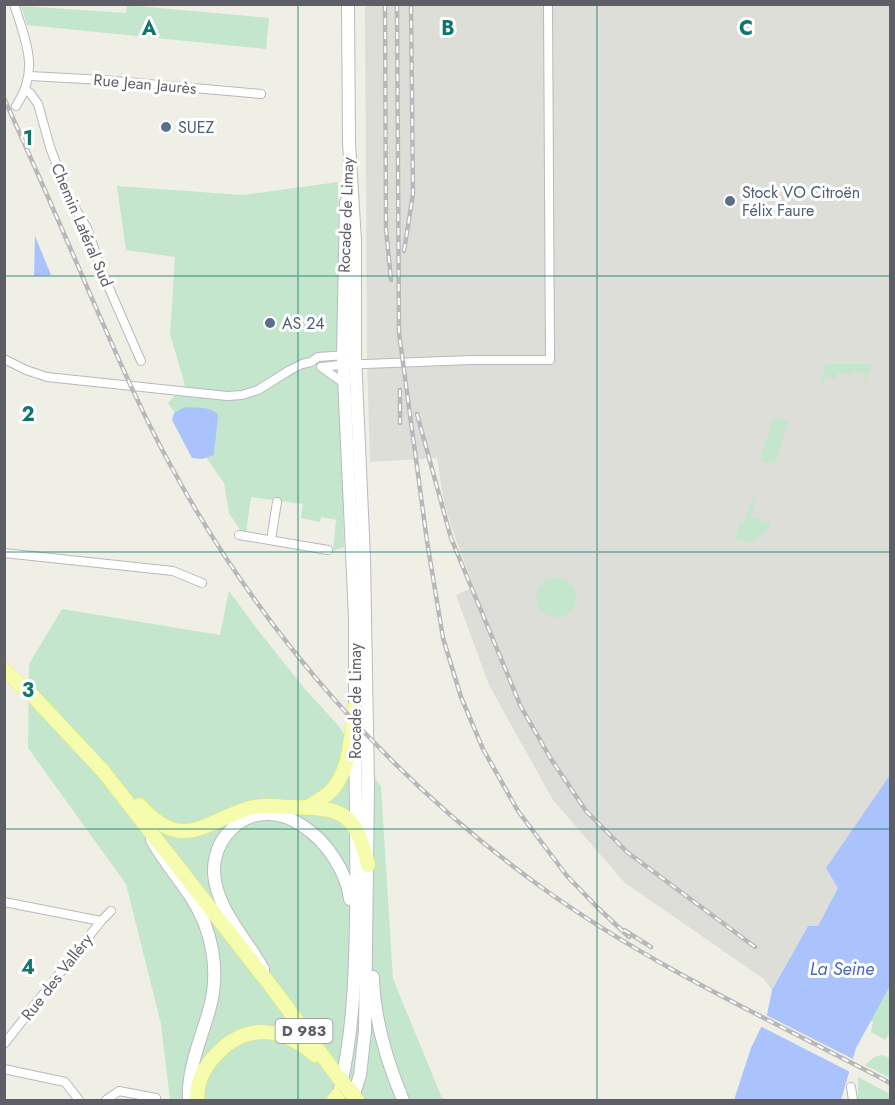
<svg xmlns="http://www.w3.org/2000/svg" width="895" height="1105" viewBox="0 0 895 1105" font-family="Jost,sans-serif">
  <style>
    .industrial { fill: #deded8 }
    .green { fill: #c4e6cd }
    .water { fill: #aac3fc }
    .pier { fill: #efefe6 }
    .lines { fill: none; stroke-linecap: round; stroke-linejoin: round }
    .street-casing { stroke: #b8b9bf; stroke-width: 10 }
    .secondary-casing { stroke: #babac1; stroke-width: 14 }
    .primary-casing { stroke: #edea62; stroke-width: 15 }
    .street { stroke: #fff; stroke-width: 8 }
    .secondary { stroke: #fff; stroke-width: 12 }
    .primary { stroke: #f5fcae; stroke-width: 14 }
    .rail-casing { stroke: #b8b8b9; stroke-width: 4.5 }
    .rail { stroke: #fff; stroke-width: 2; stroke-dasharray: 7; stroke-linecap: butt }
    .primary-bridge-casing { stroke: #edea62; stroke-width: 15; stroke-linecap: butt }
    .primary-bridge { stroke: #f5fcae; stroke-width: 14 }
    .grid { fill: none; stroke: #0f766e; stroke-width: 1.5; stroke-opacity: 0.55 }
    .service-dot { fill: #5c6f8a; stroke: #fff; stroke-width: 2 }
    .labels { text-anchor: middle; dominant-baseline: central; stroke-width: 6; stroke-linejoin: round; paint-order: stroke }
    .shield { fill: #fff; stroke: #8e8f94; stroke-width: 1.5 }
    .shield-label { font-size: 15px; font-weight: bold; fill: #5e5f66 }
    .street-label { font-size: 16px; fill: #5e5f66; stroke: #fff }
    .service-label { font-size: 16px; fill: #4e5e75; stroke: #fff; text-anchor: start }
    .water-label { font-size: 18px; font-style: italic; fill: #4c66c0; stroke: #fff }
    .grid-label { font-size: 20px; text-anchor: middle; font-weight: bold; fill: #0f766e; stroke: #fff; stroke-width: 6; stroke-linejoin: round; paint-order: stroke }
  </style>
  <rect width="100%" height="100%" fill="#efefe6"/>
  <polygon class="industrial" points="365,5 890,5 890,775 881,792 839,888 818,926 808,926 772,990 764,979 625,883 553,800 489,685 456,595 474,587 456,540 444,503 437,458 370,462 367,359"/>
  <g class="green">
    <polygon points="127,5 269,18 266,49 27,25 21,6 126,13"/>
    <polygon points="338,182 344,547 333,551 336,520 321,517 320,522 301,518 303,504 251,497 246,533 241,531 229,513 224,483 168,403 185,385 170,334 175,257 126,250 117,186 243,195"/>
    <polygon points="825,364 872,364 866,382 864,381 866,374 853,371 852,374 838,373 836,379 826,376 823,383 821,383"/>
    <polygon points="776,417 788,422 775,464 760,460 773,419"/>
    <polygon points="753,497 756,498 751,517 771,523 768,530 751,543 735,539 740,522 744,523"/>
    <circle cx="556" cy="597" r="20"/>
    <polygon points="229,591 257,629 304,688 337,724 381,787 393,979 442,1098 450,1100 170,1100 161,1024 126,884 28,748 29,664 62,609 220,635"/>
    <polygon points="890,986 890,1037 888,1036 885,1040 871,1032 873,1022 870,1021"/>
    <polygon points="882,1055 890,1058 890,1078 865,1065 874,1057"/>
    <polygon points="858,1077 890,1094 890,1100 858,1100"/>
  </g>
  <g class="water">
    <polygon points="35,236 51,275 34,276"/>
    <path d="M185,407C196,408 211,406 218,415L214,455L202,459L192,458L172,420L174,413Z"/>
    <polygon points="890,775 890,986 856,1048 841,1100 734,1100 751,1048 767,1015 772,990 808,926 818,926 838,888 826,868"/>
  </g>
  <polygon class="pier" points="764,1014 855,1060 852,1073 758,1025"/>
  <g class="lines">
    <defs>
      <g id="street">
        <path d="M14,4C26,42 40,71 16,106"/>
        <polyline points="30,76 103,80 261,94"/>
        <polyline points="25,90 30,93 38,104 50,147 69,198 87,228 102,272 141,361"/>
        <polyline points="4,359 26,370 47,377 227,396 242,395 258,390 290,370 302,364 311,362 318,357 346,355"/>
        <polyline points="321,367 345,384"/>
        <polyline points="323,367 339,365 471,360 550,360 548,4"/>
        <polyline points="239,535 328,550"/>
        <polyline points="271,540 277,502"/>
        <polyline points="4,553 173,571 202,583"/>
        <polyline points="4,902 101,921"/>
        <polyline points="4,1044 101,921 111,911"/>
        <polyline points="4,1069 65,1082 79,1100"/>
        <polyline points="851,1087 853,1100"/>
        <polyline points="106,1100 119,1091 156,1098"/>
      </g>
      <g id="secondary">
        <polyline points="348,4 349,143 355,241 355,355 364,559 368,785 365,1031 360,1075 352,1100"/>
        <polyline points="346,202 343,355 355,618 355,715"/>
        <path d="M152,840C163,860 178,877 191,897C212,929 220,970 210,1007C202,1037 187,1069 189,1100"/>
        <path d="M263,969C247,940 221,914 215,881C212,865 216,847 227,834C273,780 344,846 350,899"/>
        <path d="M373,977C374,1019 387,1062 403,1100"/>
        <path d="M340,1089C353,1033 355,978 356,921C357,860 356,799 355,738"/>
      </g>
      <g id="primary">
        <polyline points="4,670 31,694 103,771 274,990 339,1078"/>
        <path d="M139,805C184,853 201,823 250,808C264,804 277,807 291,807C344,808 355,812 368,865"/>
        <path d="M309,807C316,801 326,797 332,790C351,769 351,734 355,707"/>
        <path d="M197,1100C197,1083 202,1071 213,1058C244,1022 281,1026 315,1055"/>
        <polyline points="334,1100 339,1094"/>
      </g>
    </defs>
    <use href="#street" class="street-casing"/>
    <use href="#secondary" class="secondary-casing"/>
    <use href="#primary" class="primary-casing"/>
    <use href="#street" class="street"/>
    <use href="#secondary" class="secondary"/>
    <use href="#primary" class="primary"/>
    <defs>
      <g id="rail">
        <polyline points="385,4 386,229 391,280"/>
        <polyline points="397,4 399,333 427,541 443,638 461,697 483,749 518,811 567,876 597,907 629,937"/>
        <path d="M4,98C33,163 62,228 90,294C116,353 141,412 172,468C263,635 393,782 548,892C655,968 775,1022 890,1083"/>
        <polyline points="404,251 413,194 411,4"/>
        <polyline points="400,390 400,423"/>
        <polyline points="417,414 451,538 521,707 551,759 586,811 627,852 755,947"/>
        <polyline points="624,930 651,947"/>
      </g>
    </defs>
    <use href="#rail" class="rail-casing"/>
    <use href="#rail" class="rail"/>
    <defs>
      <polyline id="primary-bridge" points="339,1078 357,1100"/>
    </defs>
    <use href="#primary-bridge" class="primary-bridge-casing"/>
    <use href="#primary-bridge" class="primary-bridge"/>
  </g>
  <path class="grid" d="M298,4V1100M597,4V1100M4,276H890M4,552H890M4,829H890"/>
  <g class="service-dot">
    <circle cx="166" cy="127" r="6"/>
    <circle cx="730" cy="201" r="6"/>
    <circle cx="270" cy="323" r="6"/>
  </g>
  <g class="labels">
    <rect class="shield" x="275.5" y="1019" width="57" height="24" rx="4.5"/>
    <g class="shield-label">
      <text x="304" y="1031">D 983</text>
    </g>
    <g class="street-label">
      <text transform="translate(145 84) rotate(5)">Rue Jean Jaurès</text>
      <text transform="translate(346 215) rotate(-88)">Rocade de Limay</text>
      <text transform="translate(82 225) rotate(67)">Chemin Latéral Sud</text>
      <text transform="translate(355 701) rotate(-90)">Rocade de Limay</text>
      <text transform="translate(57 977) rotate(-52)">Rue des Valléry</text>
    </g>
    <g class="service-label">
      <text x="178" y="127">SUEZ</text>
      <text x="742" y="192">Stock VO Citroën<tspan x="742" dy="18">Félix Faure</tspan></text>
      <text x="282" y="323">AS 24</text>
    </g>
    <g class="water-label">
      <text x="842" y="969">La Seine</text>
    </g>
  </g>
  <g class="grid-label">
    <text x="149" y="35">A</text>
    <text x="448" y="35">B</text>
    <text x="746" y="35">C</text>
    <text x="28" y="145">1</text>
    <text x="28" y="421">2</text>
    <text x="28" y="697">3</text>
    <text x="28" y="974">4</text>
  </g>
  <rect width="895" height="1105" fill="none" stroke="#5e5f66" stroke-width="12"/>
</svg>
